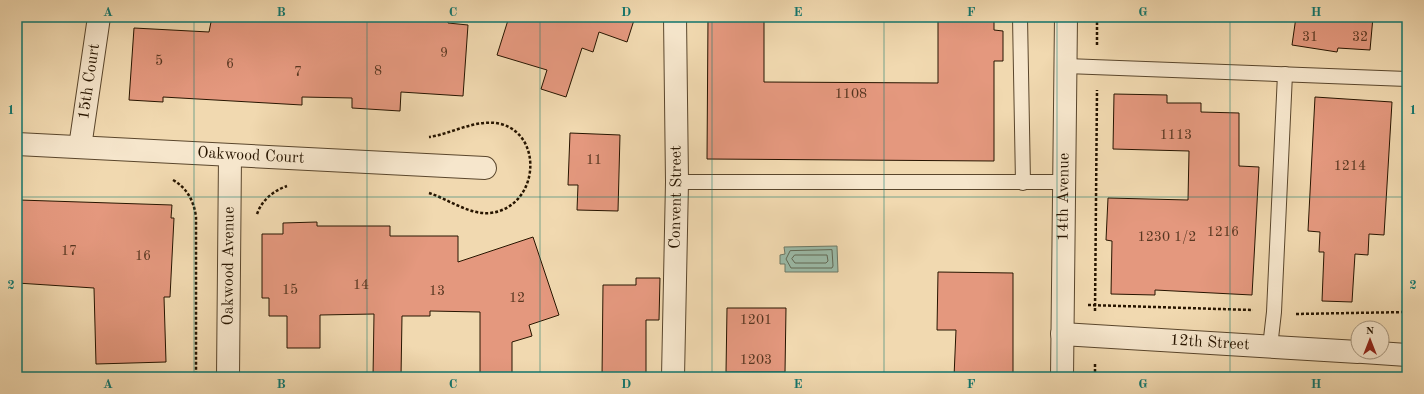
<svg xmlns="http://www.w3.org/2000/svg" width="1424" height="394" viewBox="0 0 1424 394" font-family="'Old Standard TT',serif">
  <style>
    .water { fill: #9bbaa7; stroke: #6d7864 }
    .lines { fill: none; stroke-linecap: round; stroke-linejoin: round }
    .shore { stroke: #616854; stroke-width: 1 }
    .building { fill: #e4987e; stroke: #271500 }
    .service-casing { stroke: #5a462c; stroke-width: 16 }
    .minor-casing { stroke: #5a462c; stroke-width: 24 }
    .path { stroke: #271500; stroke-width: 2.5; stroke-dasharray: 3 2; stroke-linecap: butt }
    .service { stroke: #f6e6cc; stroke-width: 14 }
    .minor { stroke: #f6e6cc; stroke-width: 22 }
    .grid { fill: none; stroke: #0f766e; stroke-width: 1; stroke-opacity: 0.55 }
    .labels { text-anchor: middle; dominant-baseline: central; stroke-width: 3; stroke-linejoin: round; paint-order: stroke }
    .number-label { font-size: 14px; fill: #563620 }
    .street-label { font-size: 16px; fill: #271500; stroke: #f6e6cc }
    .neatline { fill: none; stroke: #0f766e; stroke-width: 1.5 }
    .grid-label { font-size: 13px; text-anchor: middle; font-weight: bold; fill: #0f766e }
  </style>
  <rect width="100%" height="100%" fill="#f1d9b0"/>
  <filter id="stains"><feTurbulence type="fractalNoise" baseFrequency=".005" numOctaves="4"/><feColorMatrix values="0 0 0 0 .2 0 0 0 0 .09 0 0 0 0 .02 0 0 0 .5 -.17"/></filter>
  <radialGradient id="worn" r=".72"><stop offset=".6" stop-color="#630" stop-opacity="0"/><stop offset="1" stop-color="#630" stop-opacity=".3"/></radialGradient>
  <polygon class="water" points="837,246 838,272 785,272 785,264 780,264 780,255 785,254 784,247"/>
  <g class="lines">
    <g class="shore">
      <polygon points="832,250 833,266 832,268 791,268 786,259 790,251"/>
      <polygon points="795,255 827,255 828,261 826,263 795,263 792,259"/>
    </g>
  </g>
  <g class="building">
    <polygon points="212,17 295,21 295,17 448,17 448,23 468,25 463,96 401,92 400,111 352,108 352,98 302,97 302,105 163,97 163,102 129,100 134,28 209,32"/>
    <polygon points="509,17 635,17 627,42 599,32 593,52 582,48 566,97 541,89 547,70 497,55"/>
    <polygon points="708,17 764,17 764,82 938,83 938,17 994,17 994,30 1003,31 1003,61 994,61 994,161 707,159"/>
    <polygon points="1296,17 1373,17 1370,50 1338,48 1337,52 1292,45"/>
    <polygon points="1114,94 1167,95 1167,103 1201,103 1201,112 1239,113 1239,166 1259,167 1252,295 1155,290 1155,295 1111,294 1112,241 1106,240 1108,198 1188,200 1189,151 1113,149"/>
    <polygon points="1315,97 1392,102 1384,235 1369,234 1368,255 1355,254 1352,302 1322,301 1324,252 1319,252 1320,232 1308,231"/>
    <polygon points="570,133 620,135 618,211 577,210 578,185 568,185"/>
    <polygon points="19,200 172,205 171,218 174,218 170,297 164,297 166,362 96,364 94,288 17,283 17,206"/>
    <polygon points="317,222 317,226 390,226 390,236 458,236 458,262 533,237 559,315 529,325 532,336 512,342 512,377 480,377 480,312 430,311 430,316 402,316 401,377 373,377 374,314 320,315 320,348 287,348 287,316 269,316 269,298 262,298 262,234 283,234 283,223"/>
    <polygon points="938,272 1013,273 1013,377 954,377 956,330 937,330"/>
    <polygon points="636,278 660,278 659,320 646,320 646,377 602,377 603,285 636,285"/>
    <polygon points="727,308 786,308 785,372 726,372"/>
  </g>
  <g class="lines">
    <defs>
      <g id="service">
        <polyline points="1020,17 1023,183"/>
        <polyline points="1066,66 1407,79"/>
        <polyline points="677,182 1064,182"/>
        <polyline points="1270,347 1274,312 1285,74"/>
      </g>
      <g id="minor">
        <path id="s1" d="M17,144L485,168"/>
        <path id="s2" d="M80,147L99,17"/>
        <path id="s3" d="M1062,334L1358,352"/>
        <polyline points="1363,352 1407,355"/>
        <path id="s4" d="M228,377L230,156"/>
        <path id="s5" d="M673,377L677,182L675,17"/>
        <path id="s6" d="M1062,377L1066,17"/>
      </g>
    </defs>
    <use href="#service" class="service-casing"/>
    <use href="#minor" class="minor-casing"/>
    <g class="path">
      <polyline points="1097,17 1097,45"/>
      <path d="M173,180C187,188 194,201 196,217V377"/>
      <path d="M429,193C448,199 469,215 490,213C538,208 545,136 501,124C476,118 452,134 429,137"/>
      <path d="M257,214C262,200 273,191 287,186"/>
      <polyline points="1088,305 1253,310"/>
      <polyline points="1095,311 1097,90"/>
      <polyline points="1296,314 1407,312"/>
      <polyline points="1095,377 1095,362"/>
    </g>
    <use href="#service" class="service"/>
    <use href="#minor" class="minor"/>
  </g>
  <path class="grid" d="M194,17V377M367,17V377M540,17V377M712,17V377M884,17V377M1057,17V377M1230,17V377M17,197H1407"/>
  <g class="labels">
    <g class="number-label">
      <text x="1310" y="37">31</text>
      <text x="1360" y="37">32</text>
      <text x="444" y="53">9</text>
      <text x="159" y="61">5</text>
      <text x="230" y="64">6</text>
      <text x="378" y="71">8</text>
      <text x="298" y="72">7</text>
      <text x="851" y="94">1108</text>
      <text x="1176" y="135">1113</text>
      <text x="594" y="160">11</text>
      <text x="1350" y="166">1214</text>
      <text x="1223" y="232">1216</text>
      <text x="1167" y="237">1230 1/2</text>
      <text x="69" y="251">17</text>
      <text x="143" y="256">16</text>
      <text x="361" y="285">14</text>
      <text x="290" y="290">15</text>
      <text x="437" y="291">13</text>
      <text x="517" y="298">12</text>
      <text x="756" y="320">1201</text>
      <text x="756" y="360">1203</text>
    </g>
    <g class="street-label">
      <text stroke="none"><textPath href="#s2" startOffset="66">15th Court</textPath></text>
      <text stroke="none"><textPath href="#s1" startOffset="234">Oakwood Court</textPath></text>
      <text stroke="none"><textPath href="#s5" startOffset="180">Convent Street</textPath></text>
      <text stroke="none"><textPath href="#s6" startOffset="180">14th Avenue</textPath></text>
      <text stroke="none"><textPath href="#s4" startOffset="111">Oakwood Avenue</textPath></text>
      <text stroke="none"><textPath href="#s3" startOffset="148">12th Street</textPath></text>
    </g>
  </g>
  <rect width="1424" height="394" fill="none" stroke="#f1d9b0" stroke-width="44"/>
  <g transform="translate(1370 340)"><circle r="19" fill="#f6e6cc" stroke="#a3927a"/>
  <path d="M0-3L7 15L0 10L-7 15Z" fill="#8f2418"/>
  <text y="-6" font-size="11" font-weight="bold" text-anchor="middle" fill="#271500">N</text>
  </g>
  <rect x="22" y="22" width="1380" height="350" class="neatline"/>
  <g class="grid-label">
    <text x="108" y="16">A</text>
    <text x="281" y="16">B</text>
    <text x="453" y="16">C</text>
    <text x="626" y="16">D</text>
    <text x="798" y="16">E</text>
    <text x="971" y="16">F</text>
    <text x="1143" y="16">G</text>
    <text x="1316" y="16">H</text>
    <text x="11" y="114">1</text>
    <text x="1413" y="114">1</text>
    <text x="11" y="289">2</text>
    <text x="1413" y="289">2</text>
    <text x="108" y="388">A</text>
    <text x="281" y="388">B</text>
    <text x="453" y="388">C</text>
    <text x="626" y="388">D</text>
    <text x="798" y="388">E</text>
    <text x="971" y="388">F</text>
    <text x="1143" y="388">G</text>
    <text x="1316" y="388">H</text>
  </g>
  <rect width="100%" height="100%" filter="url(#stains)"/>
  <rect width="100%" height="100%" fill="url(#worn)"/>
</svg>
